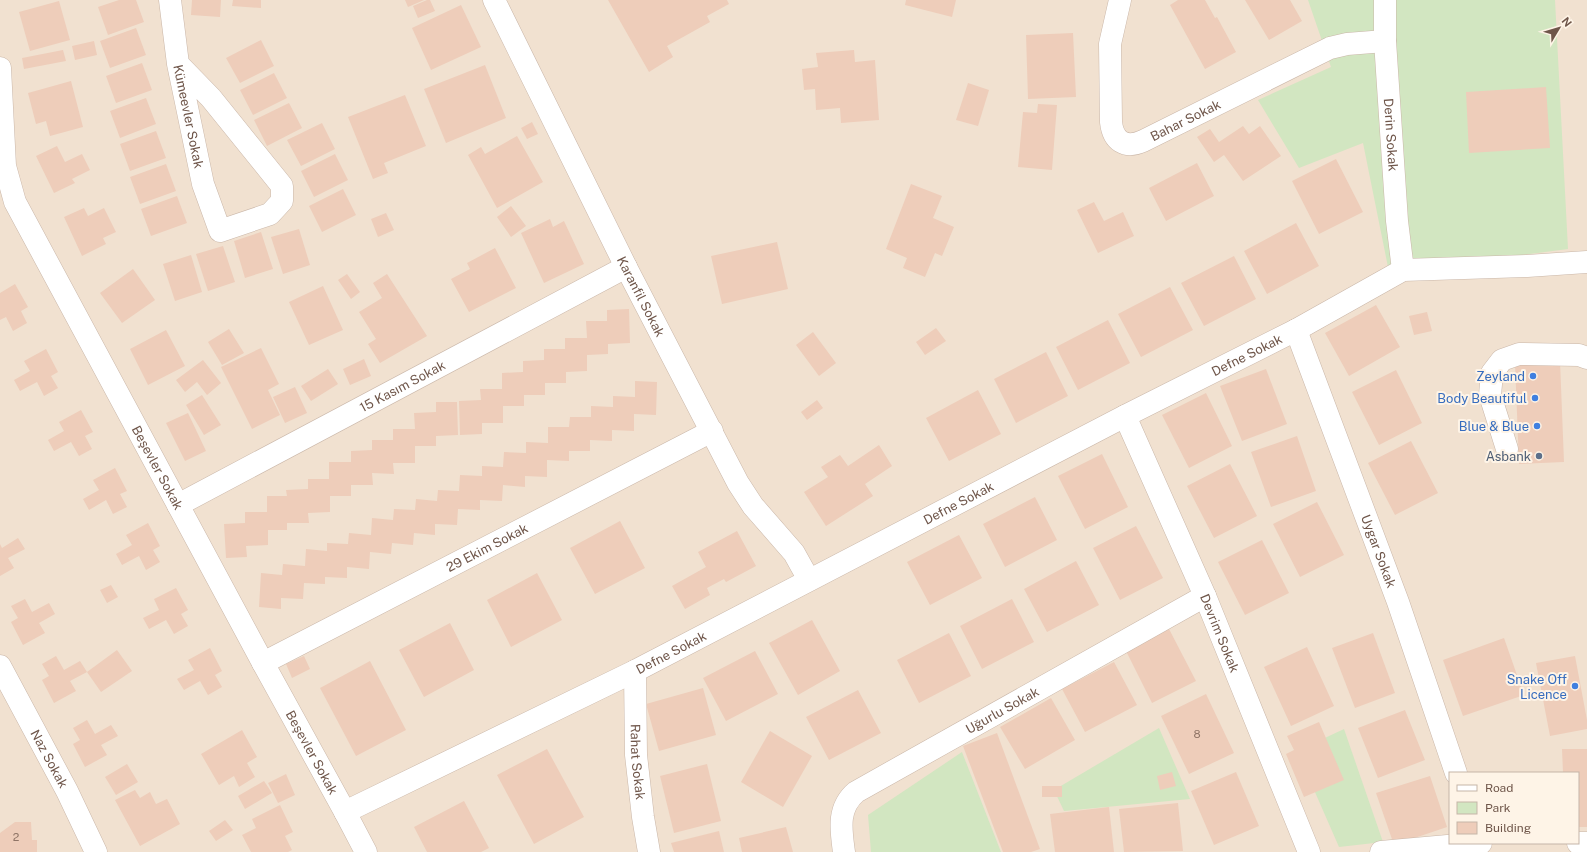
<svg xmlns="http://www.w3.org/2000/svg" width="1587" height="852" viewBox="0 0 1587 852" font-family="'Public Sans',sans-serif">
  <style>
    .residential { fill: #f1e1d0; fill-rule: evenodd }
    .green { fill: #d2e6c1 }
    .building { fill: #eecdba }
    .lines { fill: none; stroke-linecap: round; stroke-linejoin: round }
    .minor-casing { stroke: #cab7a9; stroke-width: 23 }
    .minor { stroke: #fff; stroke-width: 22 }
    .shop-dot { fill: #3f7fe0; stroke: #fef4e7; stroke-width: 1.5 }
    .service-dot { fill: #5c6f8a; stroke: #fef4e7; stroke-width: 1.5 }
    .labels { text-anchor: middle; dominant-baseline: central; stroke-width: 4; stroke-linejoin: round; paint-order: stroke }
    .number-label { font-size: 11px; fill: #8f7466 }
    .street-label { font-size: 13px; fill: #6f564a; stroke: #fef4e7 }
    .shop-label { font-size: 13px; fill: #366cbe; stroke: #fef4e7; text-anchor: end }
    .service-label { font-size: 13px; fill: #4e5e75; stroke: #fef4e7; text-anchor: end }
  </style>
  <rect width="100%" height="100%" fill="#faefe1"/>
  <path class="residential" d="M0,0H1587V852H0ZM1450,773H1578V843H1450Z"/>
  <g class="green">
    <polygon points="1308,0 1555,0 1568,249 1389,272 1363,143 1299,168 1258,100 1331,67"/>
    <polygon points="1159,728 1190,799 1064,811 1054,790"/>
    <polygon points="1344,729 1383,842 1339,847 1297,751"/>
    <polygon points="962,752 1001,852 871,852 868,815"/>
  </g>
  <g class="building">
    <polygon points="119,0 136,0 144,22 108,35 98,7"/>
    <polygon points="192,0 221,0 220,17 191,15"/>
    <polygon points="233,0 261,0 261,8 232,6"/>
    <polygon points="405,0 424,0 408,7"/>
    <polygon points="427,0 430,0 435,11 418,18 413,6"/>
    <polygon points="608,0 727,0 729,4 707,16 710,22 667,46 673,57 649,72"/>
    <polygon points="906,0 956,0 952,17 905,5"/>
    <polygon points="1178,0 1205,0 1215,18 1217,17 1236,52 1205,69 1170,5"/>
    <polygon points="1245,0 1290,0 1302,21 1269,40"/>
    <polygon points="59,1 70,40 30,51 19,12"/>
    <polygon points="461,5 481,47 431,70 412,28"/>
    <polygon points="136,28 146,55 110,68 100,41"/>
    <polygon points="1073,33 1076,97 1028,99 1026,35"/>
    <polygon points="261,40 274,66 240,83 226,58"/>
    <polygon points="94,41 97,55 75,60 72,46"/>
    <polygon points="63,50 66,61 24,69 22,58"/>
    <polygon points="854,50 855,62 875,60 879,120 841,123 840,108 816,110 815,89 804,90 802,69 818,67 816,53"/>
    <polygon points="142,63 152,90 116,103 106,76"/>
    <polygon points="485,65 506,118 446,143 424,89"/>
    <polygon points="274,73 287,98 253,115 240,90"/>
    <polygon points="71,81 83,127 50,136 46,121 36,124 28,93"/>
    <polygon points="968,83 989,90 978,126 956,120"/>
    <polygon points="1546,87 1550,148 1469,153 1466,92"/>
    <polygon points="405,95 426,146 384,163 388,173 373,179 348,117"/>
    <polygon points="146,98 156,124 120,138 110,111"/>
    <polygon points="289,103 302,128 267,146 254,120"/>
    <polygon points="1038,104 1057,105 1052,170 1018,167 1023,112 1037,113"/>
    <polygon points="532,122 538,134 527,139 521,128"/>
    <polygon points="322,123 335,149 301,166 287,140"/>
    <polygon points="1243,126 1249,134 1260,126 1281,156 1243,181 1224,155 1214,162 1197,137 1210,129 1219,142"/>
    <polygon points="156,131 166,158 130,171 120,144"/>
    <polygon points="517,136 543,182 497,208 468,155 481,147 485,154"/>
    <polygon points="57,146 65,162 82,154 90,170 72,179 75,183 54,193 36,156"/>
    <polygon points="335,154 348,180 314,197 301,171"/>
    <polygon points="1336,159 1363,212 1319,234 1292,181"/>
    <polygon points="1197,163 1214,196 1166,221 1149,188"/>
    <polygon points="166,164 176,191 140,204 130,177"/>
    <polygon points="911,184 942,196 933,218 954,227 942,256 935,253 925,277 903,268 907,258 886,249"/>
    <polygon points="343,189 356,215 322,232 309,206"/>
    <polygon points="177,196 187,223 151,236 141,209"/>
    <polygon points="1094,202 1104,221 1123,212 1134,236 1098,253 1077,210"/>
    <polygon points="511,206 526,226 511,237 497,217"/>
    <polygon points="84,208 88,216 104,208 116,232 103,238 106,244 82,256 64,217"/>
    <polygon points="386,213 394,230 378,237 371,219"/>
    <polygon points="550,219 553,227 564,221 584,264 544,283 521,233"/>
    <polygon points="1296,223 1319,266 1267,294 1244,251"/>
    <polygon points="299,229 310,265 283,274 271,237"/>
    <polygon points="261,232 273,269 245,278 234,241"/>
    <polygon points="777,242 788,289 722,304 711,256"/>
    <polygon points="223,246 235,282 208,291 196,254"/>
    <polygon points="495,248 516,288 469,312 451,279 470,269 467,263"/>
    <polygon points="191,255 202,292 175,301 163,264"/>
    <polygon points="1234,256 1256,299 1204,326 1181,283"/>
    <polygon points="133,269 155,300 122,323 100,293"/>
    <polygon points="347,274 360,292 351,299 338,280"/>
    <polygon points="387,274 427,336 380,363 368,344 376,339 359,312 382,298 373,283"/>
    <polygon points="15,284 28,307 21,311 27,323 13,331 6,317 0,320 0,293"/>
    <polygon points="323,286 343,330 309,345 289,302"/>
    <polygon points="1170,287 1193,330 1141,357 1118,314"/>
    <polygon points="1376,305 1400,347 1349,376 1325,333"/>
    <polygon points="629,309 630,343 608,344 608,354 587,355 587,371 566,372 566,383 545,383 545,395 524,395 524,406 503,406 503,423 482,423 482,434 460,435 459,401 481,400 480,389 502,389 502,373 523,372 523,361 544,360 544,349 565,349 565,338 587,338 586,321 607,321 607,310"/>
    <polygon points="1427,312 1432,331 1414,335 1409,316"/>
    <polygon points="1108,320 1130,363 1078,390 1056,347"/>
    <polygon points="936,328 946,341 925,355 916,342"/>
    <polygon points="229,329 244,353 222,365 208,342"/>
    <polygon points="166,330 185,366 148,385 130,349"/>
    <polygon points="813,332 836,363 819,376 796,345"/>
    <polygon points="261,348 279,384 268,390 280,415 252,429 221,367"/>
    <polygon points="46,349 58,372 51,376 58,388 44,396 37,382 20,391 14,380 30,371 24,361"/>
    <polygon points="1046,352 1068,396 1016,423 994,379"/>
    <polygon points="364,359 371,376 350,385 343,369"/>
    <polygon points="203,360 221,383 207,395 197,382 185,392 176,380"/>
    <polygon points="1560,361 1564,462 1519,464 1515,363"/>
    <polygon points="328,369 338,384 311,401 301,386"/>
    <polygon points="1266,369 1287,424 1242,441 1220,386"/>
    <polygon points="1396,370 1422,423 1379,445 1352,392"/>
    <polygon points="635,381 657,382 656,415 634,414 634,431 612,430 612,441 590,440 590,451 569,451 569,461 547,460 547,477 525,476 525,487 503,485 502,501 480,500 480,510 458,509 457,525 435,524 435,535 414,533 413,545 392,543 391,554 370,552 369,569 347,567 347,578 325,577 325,584 304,583 303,599 281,598 281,609 259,607 261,573 282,575 283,564 305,566 306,549 327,551 327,543 348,544 349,533 371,535 372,518 393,520 394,509 415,510 416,499 437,501 438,490 459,491 460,475 482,476 482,466 503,467 504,452 526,453 526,442 548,443 548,427 569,427 570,417 591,417 591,406 613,407 613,396 635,397"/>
    <polygon points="295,387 307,413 285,423 273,397"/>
    <polygon points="978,390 1001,434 949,461 926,418"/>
    <polygon points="1206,393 1232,446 1189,468 1162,415"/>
    <polygon points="202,395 221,425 204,435 186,405"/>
    <polygon points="817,400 823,408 807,420 801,412"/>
    <polygon points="436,402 457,402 458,435 436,436 436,446 415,446 415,463 393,463 394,474 372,473 373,485 351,485 351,496 330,496 330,512 308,513 309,523 287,523 287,530 268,530 268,545 246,546 247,557 226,558 224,524 245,523 245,512 267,512 267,496 287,496 286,490 308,489 308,479 329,479 329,462 351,462 351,451 372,450 372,440 393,440 393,429 415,429 414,413 436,412"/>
    <polygon points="81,410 93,432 85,436 92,449 79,456 71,442 54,451 48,440 64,431 59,422"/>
    <polygon points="188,413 206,451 185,461 166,423"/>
    <polygon points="1297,436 1316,491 1271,507 1251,452"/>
    <polygon points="1411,441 1438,493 1395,515 1368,463"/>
    <polygon points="879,445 892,466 865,484 873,496 826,526 804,492 828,477 821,467 840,455 848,466"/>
    <polygon points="1102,454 1128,507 1085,529 1058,476"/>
    <polygon points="1230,464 1257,516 1214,538 1187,486"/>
    <polygon points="115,468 127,491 120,494 127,507 113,514 106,500 89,510 83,499 99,490 93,480"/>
    <polygon points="1035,497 1057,540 1005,567 983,524"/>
    <polygon points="1317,502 1344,555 1300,577 1273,524"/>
    <polygon points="620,521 645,568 595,594 570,548"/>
    <polygon points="148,523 160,546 153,550 160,562 146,570 139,556 122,565 116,554 132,545 126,535"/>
    <polygon points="1136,526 1163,578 1120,600 1093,548"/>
    <polygon points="737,531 756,566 726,582 724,579 707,588 710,595 685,609 672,586 706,567 698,552"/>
    <polygon points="959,535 982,578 930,605 907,562"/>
    <polygon points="18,538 25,549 8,558 14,568 0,576 0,544 2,548"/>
    <polygon points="1262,540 1289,593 1245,615 1218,562"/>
    <polygon points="1076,561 1099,605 1047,632 1024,589"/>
    <polygon points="537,573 562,620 511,647 487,600"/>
    <polygon points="111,585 118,597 107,603 100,590"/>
    <polygon points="176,588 188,610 181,614 188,626 174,634 166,620 149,629 143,618 159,610 154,599"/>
    <polygon points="25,599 32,612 49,603 55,614 39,623 45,633 23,645 11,622 18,618 11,606"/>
    <polygon points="1012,599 1034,642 982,669 960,626"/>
    <polygon points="812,620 840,671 798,695 769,643"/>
    <polygon points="450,623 474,670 424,697 399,650"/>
    <polygon points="1169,629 1196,681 1152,703 1126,651"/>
    <polygon points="949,633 971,676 919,703 897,660"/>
    <polygon points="1373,633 1395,693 1355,708 1332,648"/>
    <polygon points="1504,638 1524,695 1463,716 1443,660"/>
    <polygon points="1307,647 1334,706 1291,726 1264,667"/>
    <polygon points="210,648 222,671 215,675 222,687 208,695 200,681 184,690 177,679 194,670 188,660"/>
    <polygon points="117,650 132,671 101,692 87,672"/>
    <polygon points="755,651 778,694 726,721 703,678"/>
    <polygon points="56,656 64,670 80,661 87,672 70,681 76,691 54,703 42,680 49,676 42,664"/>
    <polygon points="304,656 310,669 292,678 286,664"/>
    <polygon points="1575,656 1587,720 1587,729 1550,736 1536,663"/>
    <polygon points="370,661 406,730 356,756 320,688"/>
    <polygon points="1114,662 1137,705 1085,732 1062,689"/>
    <polygon points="703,688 716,735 659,751 646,704"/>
    <polygon points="858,690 881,733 829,760 806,717"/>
    <polygon points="1206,694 1234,753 1189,774 1161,716"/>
    <polygon points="1051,698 1075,740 1025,769 1000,727"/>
    <polygon points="1405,710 1425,760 1378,778 1358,728"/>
    <polygon points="87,720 95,734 111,725 118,736 101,745 107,755 85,767 73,744 80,740 73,728"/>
    <polygon points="1319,722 1344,780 1304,797 1286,754 1294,750 1287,736"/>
    <polygon points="242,730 257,757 247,763 255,777 239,787 234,776 219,785 201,754"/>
    <polygon points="770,731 812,756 783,807 741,782"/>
    <polygon points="997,733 1040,849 1031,852 1003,852 963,746"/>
    <polygon points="547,749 584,817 534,844 497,775"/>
    <polygon points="1562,749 1587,749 1587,827 1578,827 1578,773 1563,773"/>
    <polygon points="127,764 138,782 116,795 105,777"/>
    <polygon points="707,764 721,821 674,833 660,776"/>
    <polygon points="1172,772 1176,786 1160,790 1157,776"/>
    <polygon points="1236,772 1259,826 1214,845 1191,791"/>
    <polygon points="286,774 295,795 278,803 268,783"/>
    <polygon points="1430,776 1447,827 1394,845 1376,793"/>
    <polygon points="264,781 272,793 245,809 238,796"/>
    <rect x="1042" y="786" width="20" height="11"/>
    <polygon points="135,790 140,798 150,792 156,804 167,799 180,824 140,846 115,800"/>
    <polygon points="464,801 489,848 481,852 427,852 414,827"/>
    <polygon points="1178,803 1183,851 1124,852 1119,809"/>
    <polygon points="280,805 293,832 285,836 292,850 288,852 251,852 242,835 256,828 252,819"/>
    <polygon points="1109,807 1114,852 1055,852 1050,814"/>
    <polygon points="225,820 233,830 216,841 209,831"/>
    <polygon points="15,822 31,822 32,840 37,840 37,852 0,852 0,833"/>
    <polygon points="786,827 793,852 742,852 739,838"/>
    <polygon points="719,831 724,852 674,852 671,843"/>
  </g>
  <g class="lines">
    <defs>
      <g id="minor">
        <path id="s1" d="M170,0L178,64L203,184L220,231L270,214L282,201V186L211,98L178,64"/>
        <path id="s2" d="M494,0L626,267L738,483L753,506L794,553L809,580"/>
        <path id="s3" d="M1120,0L1110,44L1111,122C1113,141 1125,149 1143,141L1330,48L1347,44L1385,41"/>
        <path id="s4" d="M1385,0V41L1397,221L1403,270"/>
        <path id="s5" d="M0,68L5,166L15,202L263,663L345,812L366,852"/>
        <path id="s6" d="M1296,330L1398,602L1456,773"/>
        <path id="s7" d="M1125,416L1205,596L1309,852"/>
        <polyline points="1507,449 1490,395 1492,373 1502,360 1519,354 1579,355 1587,358"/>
        <path id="s8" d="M178,505L626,267"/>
        <path id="s9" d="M263,663L712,431"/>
        <path id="s10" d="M0,666L67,791L96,852"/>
        <path id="s11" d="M635,671L636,755L643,817L649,852"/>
        <path id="s12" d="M345,812L635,671L1125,416L1296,330L1403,270L1527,266L1587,262"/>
        <polyline points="1578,843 1587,843"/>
        <path id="s13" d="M844,852C841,830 837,808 856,792L1205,596"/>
        <polyline points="1381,852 1481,843"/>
      </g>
    </defs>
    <use href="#minor" class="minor-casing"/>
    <use href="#minor" class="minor"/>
  </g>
  <g class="shop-dot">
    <circle cx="1533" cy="376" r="4"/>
    <circle cx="1535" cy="398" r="4"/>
    <circle cx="1537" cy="426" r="4"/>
    <circle cx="1575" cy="686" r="4"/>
  </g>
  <circle class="service-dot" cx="1539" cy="456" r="4"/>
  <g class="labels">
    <g class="number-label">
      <text x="1197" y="734">8</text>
      <text x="16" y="837">2</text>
    </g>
    <g class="street-label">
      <text stroke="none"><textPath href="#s1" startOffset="118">Kümeevler Sokak</textPath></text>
      <text stroke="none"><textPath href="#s3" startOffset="216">Bahar Sokak</textPath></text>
      <text stroke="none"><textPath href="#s4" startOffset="135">Derin Sokak</textPath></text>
      <text stroke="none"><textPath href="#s2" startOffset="331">Karanfil Sokak</textPath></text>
      <text stroke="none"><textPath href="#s12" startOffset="1011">Defne Sokak</textPath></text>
      <text stroke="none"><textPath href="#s8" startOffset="254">15 Kasım Sokak</textPath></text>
      <text stroke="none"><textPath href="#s5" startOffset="437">Beşevler Sokak</textPath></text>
      <text stroke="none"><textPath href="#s12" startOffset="687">Defne Sokak</textPath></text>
      <text stroke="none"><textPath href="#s9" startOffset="252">29 Ekim Sokak</textPath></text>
      <text stroke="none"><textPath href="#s6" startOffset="236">Uygar Sokak</textPath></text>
      <text stroke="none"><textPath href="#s7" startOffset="237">Devrim Sokak</textPath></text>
      <text stroke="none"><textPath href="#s12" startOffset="363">Defne Sokak</textPath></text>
      <text stroke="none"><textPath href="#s13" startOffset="232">Uğurlu Sokak</textPath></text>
      <text stroke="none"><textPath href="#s5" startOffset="761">Beşevler Sokak</textPath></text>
      <text stroke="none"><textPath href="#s10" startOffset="105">Naz Sokak</textPath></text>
      <text stroke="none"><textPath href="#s11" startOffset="91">Rahat Sokak</textPath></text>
    </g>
    <g class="shop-label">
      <text x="1525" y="376">Zeyland</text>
      <text x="1527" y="398">Body Beautiful</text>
      <text x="1529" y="426">Blue &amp; Blue</text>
      <text x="1567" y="679">Snake Off<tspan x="1567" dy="15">Licence</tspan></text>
    </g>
    <g class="service-label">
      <text x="1531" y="456">Asbank</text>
    </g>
  </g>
  <rect x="1449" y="772" width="130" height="72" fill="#fef4e7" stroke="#c5b5a8"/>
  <rect x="1457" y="785" width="20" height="6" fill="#ffffff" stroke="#c5b5a8"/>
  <text x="1485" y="792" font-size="12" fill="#6f564a">Road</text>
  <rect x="1457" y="802" width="20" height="12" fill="#d2e6c1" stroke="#c5b5a8"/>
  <text x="1485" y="812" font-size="12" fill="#6f564a">Park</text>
  <rect x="1457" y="822" width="20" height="12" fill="#eecdba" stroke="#c5b5a8"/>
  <text x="1485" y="832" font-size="12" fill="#6f564a">Building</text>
  <g transform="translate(1559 28) rotate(52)" stroke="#fef4e7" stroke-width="3" paint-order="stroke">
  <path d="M0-3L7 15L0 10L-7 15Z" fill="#6f564a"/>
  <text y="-6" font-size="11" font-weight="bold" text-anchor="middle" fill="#6f564a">N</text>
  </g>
</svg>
